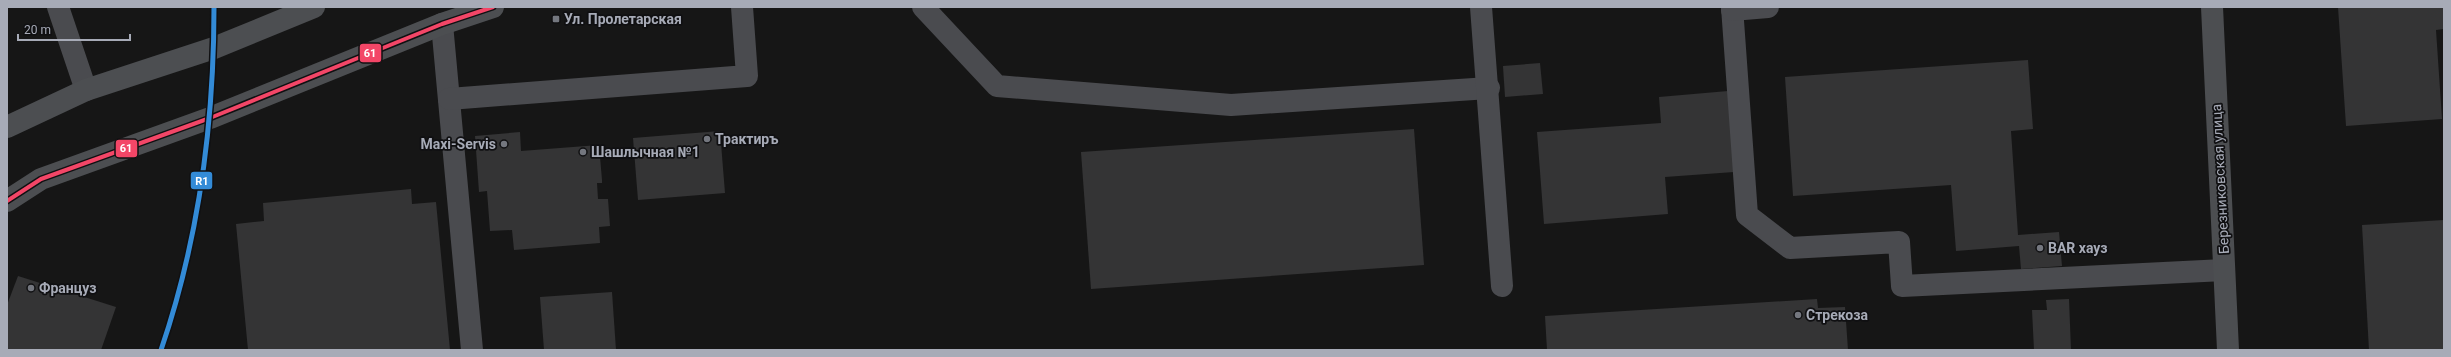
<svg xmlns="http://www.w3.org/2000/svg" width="2451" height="357" viewBox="0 0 2451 357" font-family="Roboto,sans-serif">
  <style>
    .building { fill: #343435 }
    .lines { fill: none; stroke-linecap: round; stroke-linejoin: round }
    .minor { stroke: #4a4b4f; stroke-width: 22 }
    .major { stroke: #4c4e51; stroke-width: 22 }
    .bus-1-casing { stroke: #101012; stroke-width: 7 }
    .bus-1 { stroke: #f34667; stroke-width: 4 }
    .rail-1-casing { stroke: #101012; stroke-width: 8 }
    .rail-1 { stroke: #338bd7; stroke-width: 5 }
    .poi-dot { fill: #74777f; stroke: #101012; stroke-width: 1.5 }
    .labels { text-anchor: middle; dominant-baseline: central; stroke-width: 3.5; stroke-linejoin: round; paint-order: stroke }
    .poi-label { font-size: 14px; font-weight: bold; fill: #a7abb7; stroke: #101012; text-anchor: start }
    .street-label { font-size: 14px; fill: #a7abb7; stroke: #101012 }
    .line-badge { stroke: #101012; stroke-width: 1.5 }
    .badge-label { font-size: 11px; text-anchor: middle; font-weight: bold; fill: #fff }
  </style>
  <rect width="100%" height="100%" fill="#161616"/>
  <g class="building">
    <polygon points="2338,7 2444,7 2444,29 2436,30 2442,119 2346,126"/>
    <polygon points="2028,60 2033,129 2011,131 2018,235 2059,232 2062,266 2021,269 2019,246 1956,251 1951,185 1793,196 1785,77"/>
    <polygon points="1540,63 1543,94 1505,97 1503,66"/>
    <polygon points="1728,91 1734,172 1665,177 1668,214 1544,224 1537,132 1661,123 1659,97"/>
    <polygon points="1414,129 1424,265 1091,289 1081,152"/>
    <polygon points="720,131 725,193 638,200 633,138"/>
    <polygon points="520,132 521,151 599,145 602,180 602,183 597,183 598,199 608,199 610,226 599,227 600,243 514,250 512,230 490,231 487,191 479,192 475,136"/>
    <polygon points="411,189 412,204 436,202 450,350 248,350 236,224 264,221 263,203"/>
    <polygon points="2444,220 2444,350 2369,350 2362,225"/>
    <polygon points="18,276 116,307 101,350 7,350 7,305"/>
    <polygon points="612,292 616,350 544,350 540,297"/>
    <polygon points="1817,299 1818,308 1845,307 1848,350 1547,350 1545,316"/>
    <polygon points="2069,299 2071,350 2034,350 2032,310 2047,310 2046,300"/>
  </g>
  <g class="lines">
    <g class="minor">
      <polyline points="58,7 86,90"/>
      <polyline points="923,7 997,86 1231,105 1489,88"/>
      <polyline points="1481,7 1502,286"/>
      <polyline points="1732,7 1747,215 1790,248 1899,242 1902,286 2224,270"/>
      <polyline points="1732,10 1768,7"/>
      <polyline points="442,24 472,350"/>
      <polyline points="449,99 747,76 742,7"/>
    </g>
    <g class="major">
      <polyline points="2212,7 2228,350"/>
      <polyline points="7,127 86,90 214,48 314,7"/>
      <polyline points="7,201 41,179 210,118 442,24 493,7"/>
    </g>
    <defs>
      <polyline id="bus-1" points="7,201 41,179 210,118 442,24 493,7"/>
    </defs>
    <use href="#bus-1" class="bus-1-casing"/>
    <use href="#bus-1" class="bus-1"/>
    <defs>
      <path id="rail-1" d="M161,350C199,239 214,124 214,7"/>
    </defs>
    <use href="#rail-1" class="rail-1-casing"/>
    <use href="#rail-1" class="rail-1"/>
  </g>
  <g class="poi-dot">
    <rect x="552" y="15" width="8" height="8" rx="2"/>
    <circle cx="707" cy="139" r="4"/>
    <circle cx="504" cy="144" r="4"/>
    <circle cx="583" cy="152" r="4"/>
    <circle cx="2040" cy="248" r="4"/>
    <circle cx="31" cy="288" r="4"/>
    <circle cx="1798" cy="315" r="4"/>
  </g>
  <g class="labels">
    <g class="poi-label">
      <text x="564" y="19">Ул. Пролетарская</text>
      <text x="715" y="139">Трактиръ</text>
      <text x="496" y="144" text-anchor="end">Maxi-Servis</text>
      <text x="591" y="152">Шашлычная №1</text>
      <text x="2048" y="248">BAR хауз</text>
      <text x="39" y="288">Француз</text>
      <text x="1806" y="315">Стрекоза</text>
    </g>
    <g class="street-label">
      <text transform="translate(2220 179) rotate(-93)">Березниковская улица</text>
    </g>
  </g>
  <g class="line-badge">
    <rect x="359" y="43" width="23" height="20" rx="4" fill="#f34667"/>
    <rect x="115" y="139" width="23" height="19" rx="4" fill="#f34667"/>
    <rect x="190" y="171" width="23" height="19" rx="4" fill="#338bd7"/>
  </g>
  <g class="badge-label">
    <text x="370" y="57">61</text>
    <text x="126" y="152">61</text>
    <text x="202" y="185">R1</text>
  </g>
  <rect width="2451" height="357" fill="none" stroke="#a7abb7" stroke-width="16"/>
  <path d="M18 34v6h112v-6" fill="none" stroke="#a7abb7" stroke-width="2"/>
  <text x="24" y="34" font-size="12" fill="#a7abb7" stroke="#101012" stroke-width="3" paint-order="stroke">20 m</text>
</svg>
